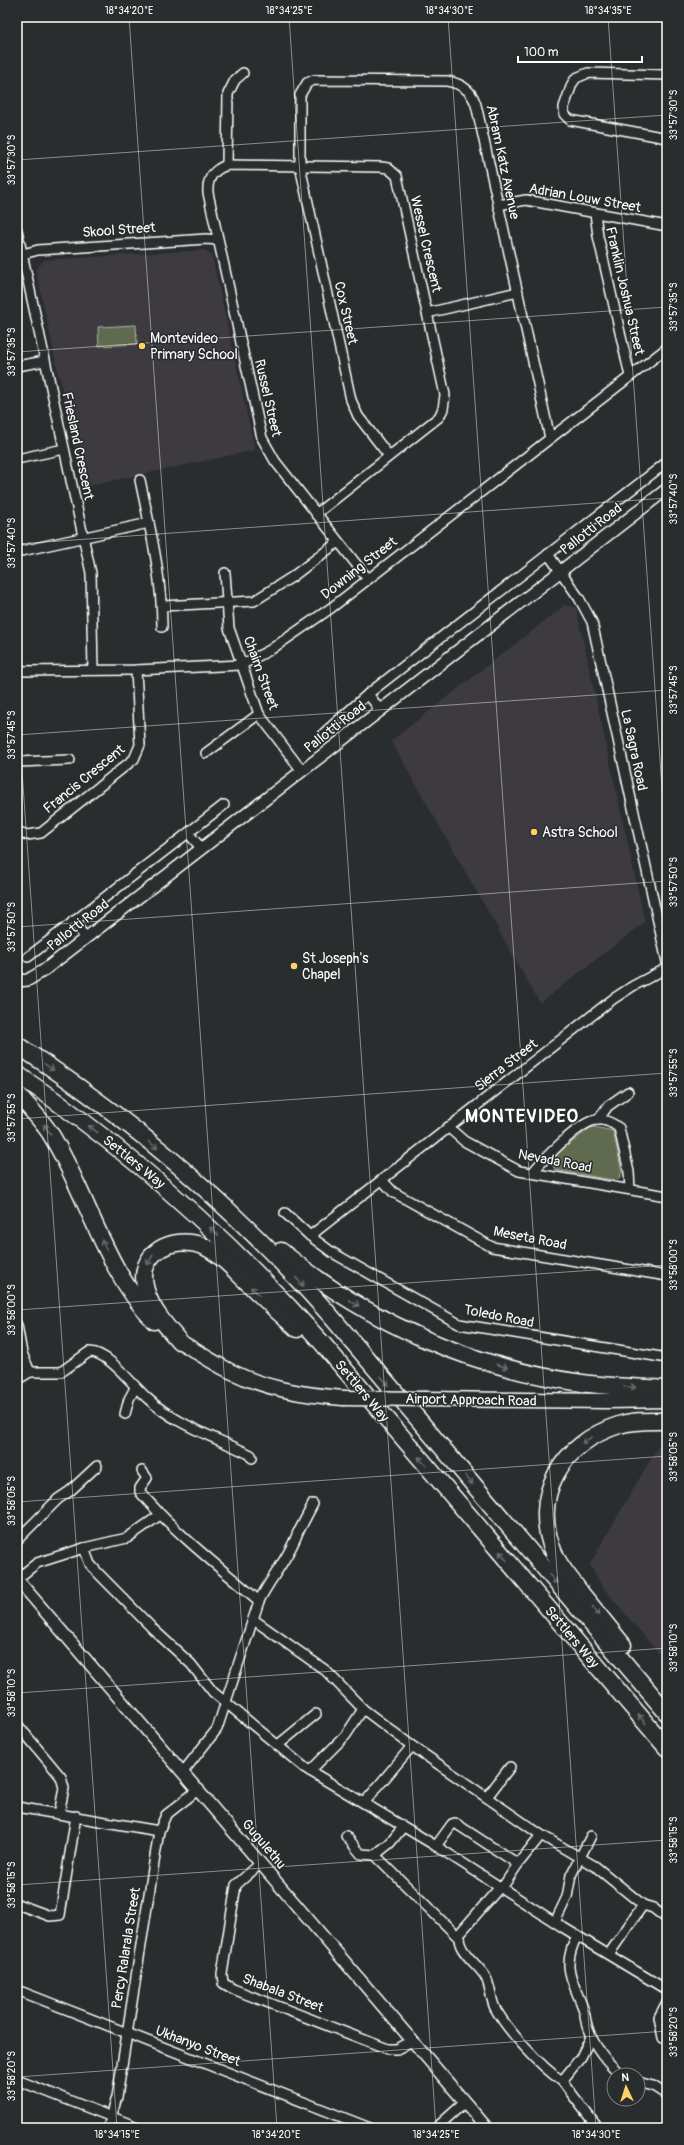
<svg xmlns="http://www.w3.org/2000/svg" width="684" height="2145" viewBox="0 0 684 2145" font-family="Pangolin,sans-serif">
  <style>
    .built { fill: #3c3b40 }
    .green { fill: #616a50; stroke: #b0b4a8 }
    .lines { fill: none; stroke-linecap: round; stroke-linejoin: round }
    .minor-casing { stroke: #fff; stroke-width: 12 }
    .tertiary-casing { stroke: #fff; stroke-width: 14 }
    .primary-casing { stroke: #fff; stroke-width: 17 }
    .motorway-casing { stroke: #fff; stroke-width: 19 }
    .minor { stroke: #2a2d2e; stroke-width: 9 }
    .tertiary { stroke: #2a2d2e; stroke-width: 11 }
    .primary { stroke: #2a2d2e; stroke-width: 14 }
    .motorway { stroke: #2a2d2e; stroke-width: 16 }
    .primary-bridge-casing { stroke: #fff; stroke-width: 17; stroke-linecap: butt }
    .primary-bridge { stroke: #2a2d2e; stroke-width: 14 }
    .oneway { stroke: #6a6c6d }
    .ticks { fill: none; stroke: #fff; stroke-width: 1; stroke-opacity: 0.45 }
    .poi-dot { fill: #ffd166; stroke: #2a2d2e; stroke-width: 1.5 }
    .labels { text-anchor: middle; dominant-baseline: central; stroke-width: 3; stroke-linejoin: round; paint-order: stroke }
    .street-label { font-size: 14px; fill: #fff; stroke: #2a2d2e }
    .poi-label { font-size: 14px; fill: #fff; stroke: #2a2d2e; text-anchor: start }
    .district-label { font-size: 18px; font-weight: bold; letter-spacing: 1px; fill: #fff; stroke: #2a2d2e }
    .neatline { fill: none; stroke: #fff; stroke-width: 1.5 }
    .ticks-label { font-size: 10px; text-anchor: middle; fill: #fff }
  </style>
  <rect width="100%" height="100%" fill="#2a2d2e"/>
  <filter id="ink" filterUnits="userSpaceOnUse"><feTurbulence type="fractalNoise" baseFrequency=".025" numOctaves="2"/><feDisplacementMap in="SourceGraphic" scale="8" xChannelSelector="R" yChannelSelector="G"/><feConvolveMatrix kernelMatrix="1 2 1 2 8 2 1 2 1" color-interpolation-filters="sRGB"/></filter>
  <g filter="url(#ink)">
    <g class="built">
      <polygon points="205,250 212,256 255,450 83,487 36,270 44,260"/>
      <polygon points="565,605 576,608 645,922 540,1003 391,741"/>
      <polygon points="667,1437 667,1663 601,1585 590,1564 663,1438"/>
    </g>
    <g class="green">
      <polygon points="136,325 137,344 99,346 98,327"/>
      <polygon points="595,1127 613,1131 622,1172 619,1179 613,1180 555,1170 551,1161 554,1156 590,1128"/>
    </g>
    <g class="lines">
      <defs>
        <g id="minor">
          <polyline points="667,75 588,73 576,78 572,84 564,107 564,114 570,120 667,138"/>
          <polyline points="227,165 228,94 235,80 243,73"/>
          <polyline points="498,205 526,200 667,226"/>
          <polyline points="595,213 598,236 630,376"/>
          <polyline points="17,230 91,573 93,670"/>
          <polyline points="23,254 38,250 206,239 218,240"/>
          <polyline points="427,313 518,292"/>
          <polyline points="17,366 45,361"/>
          <path d="M389,456L358,416L351,400L300,166V95L307,83L314,80L447,81C464,84 474,93 477,109L550,438"/>
          <polyline points="17,459 64,449"/>
          <path d="M140,480C150,528 162,576 162,627"/>
          <path d="M316,514L439,417L443,409L445,395L397,176L388,168L381,167L227,165C213,170 207,178 208,193L262,438L275,461L368,579"/>
          <polyline points="17,552 149,523"/>
          <polyline points="548,554 579,598 592,622 667,962"/>
          <polyline points="225,573 229,628 259,714 302,771"/>
          <polyline points="162,606 254,601 292,577 338,542"/>
          <polyline points="17,671 136,670 241,665 270,650 331,608 667,348"/>
          <polyline points="368,694 381,711"/>
          <polyline points="324,733 368,694 667,462"/>
          <polyline points="206,753 259,714"/>
          <polyline points="17,762 70,760"/>
          <polyline points="17,831 27,835 41,833 134,759 140,745 136,670"/>
          <polyline points="188,833 202,849"/>
          <polyline points="73,921 86,938"/>
          <polyline points="28,957 224,805"/>
          <polyline points="598,1120 608,1106 628,1092"/>
          <polyline points="448,1127 464,1141 519,1171 667,1196"/>
          <path d="M532,1173C543,1160 579,1122 596,1120C604,1119 613,1123 619,1128L629,1172L630,1189"/>
          <polyline points="382,1180 393,1192 492,1247 667,1276"/>
          <polyline points="285,1213 310,1236 333,1253 459,1324 667,1358"/>
          <polyline points="310,1236 613,999 633,986 667,968"/>
          <polyline points="17,1325 22,1353 30,1372"/>
          <path d="M17,1380L30,1372H61L89,1352C108,1351 133,1386 147,1398C176,1425 215,1437 251,1455L252,1458"/>
          <polyline points="125,1414 129,1399 135,1388"/>
          <path d="M142,1471L147,1478L140,1488V1492C175,1533 218,1566 259,1601"/>
          <polyline points="300,1529 313,1504"/>
          <polyline points="17,1540 58,1499 70,1491 97,1466"/>
          <polyline points="84,1548 90,1564 97,1572 154,1630 191,1664 213,1692 305,1768 436,1846 564,1928 667,1990"/>
          <polyline points="17,1579 37,1563 84,1548 127,1538 160,1515"/>
          <polyline points="254,1620 325,1670 363,1709 412,1746 541,1835 596,1867 643,1905 653,1908 667,1919"/>
          <polyline points="17,1724 61,1777 64,1788 59,1814"/>
          <polyline points="278,1745 316,1714"/>
          <polyline points="310,1771 346,1735 363,1709"/>
          <path d="M183,1772L217,1729L259,1601C271,1577 289,1558 298,1532"/>
          <polyline points="487,1797 510,1767"/>
          <polyline points="364,1803 412,1746"/>
          <polyline points="17,1807 159,1831"/>
          <polyline points="403,1827 390,1843 375,1855 459,1938"/>
          <polyline points="346,1836 361,1854 375,1855"/>
          <polyline points="436,1846 452,1824 455,1823 518,1864 502,1888"/>
          <polyline points="261,1863 236,1885 222,1974 223,1983 233,1989 388,2049 397,2049 412,2041"/>
          <polyline points="518,1864 541,1835"/>
          <path d="M500,1887L460,1933C454,1949 478,1964 485,1976C491,1986 490,1998 495,2008C508,2031 540,2066 562,2081"/>
          <polyline points="17,1904 50,1916 60,1915 76,1816"/>
          <polyline points="555,1922 567,1897 571,1875 591,1836"/>
          <path d="M577,1936C561,1967 572,1979 583,2008C586,2015 585,2022 588,2029C594,2046 608,2064 622,2075"/>
          <polyline points="609,1954 643,1905"/>
          <polyline points="17,1990 370,2128"/>
          <polyline points="591,2037 581,2057 562,2081 598,2128"/>
          <polyline points="663,2038 659,2017 667,2002"/>
          <polyline points="17,2080 140,2128"/>
          <polyline points="638,2082 653,2086 667,2095"/>
          <polyline points="108,2128 117,2097 159,1831 166,1815 199,1789"/>
          <polyline points="436,2128 465,2102"/>
        </g>
        <g id="tertiary">
          <polyline points="17,981 28,980 43,971 667,489"/>
          <polyline points="17,1579 487,2128"/>
        </g>
        <g id="primary">
          <path d="M179,1341C196,1351 212,1362 230,1371C266,1389 304,1395 343,1398"/>
          <polyline points="425,1399 607,1401 667,1400"/>
        </g>
        <g id="motorway">
          <path d="M17,1045C133,1120 238,1211 329,1314L667,1713"/>
          <path d="M17,1074C131,1151 232,1242 323,1344L667,1748"/>
          <path d="M17,1093C29,1108 44,1122 53,1138C89,1199 105,1269 154,1321"/>
          <path d="M281,1251C367,1322 472,1368 582,1383C610,1387 639,1387 667,1389"/>
          <path d="M179,1341C166,1326 151,1309 146,1290C135,1253 173,1234 203,1246C221,1254 234,1270 248,1283C264,1299 280,1314 297,1329"/>
          <path d="M623,1645C609,1628 595,1610 581,1593C572,1580 560,1568 554,1553C530,1495 562,1443 619,1425C634,1420 651,1421 667,1421"/>
        </g>
      </defs>
      <use href="#minor" class="minor-casing"/>
      <use href="#tertiary" class="tertiary-casing"/>
      <use href="#primary" class="primary-casing"/>
      <use href="#motorway" class="motorway-casing"/>
      <use href="#minor" class="minor"/>
      <use href="#tertiary" class="tertiary"/>
      <use href="#primary" class="primary"/>
      <use href="#motorway" class="motorway"/>
      <defs>
        <polyline id="primary-bridge" points="343,1398 425,1399"/>
      </defs>
      <use href="#primary-bridge" class="primary-bridge-casing"/>
      <use href="#primary-bridge" class="primary-bridge"/>
    </g>
    <defs><path id="oneway-shaft" d="M-6 0H5M1.5-3L5.5 0L1.5 3" fill="none" stroke-width="1.6" stroke-linecap="round" stroke-linejoin="round"/></defs>
    <g class="oneway">
      <use href="#oneway-shaft" transform="translate(49 1067) rotate(35)"/>
      <use href="#oneway-shaft" transform="translate(47 1129) rotate(-127)"/>
      <use href="#oneway-shaft" transform="translate(93 1129) rotate(-143)"/>
      <use href="#oneway-shaft" transform="translate(153 1145) rotate(39)"/>
      <use href="#oneway-shaft" transform="translate(214 1231) rotate(-137)"/>
      <use href="#oneway-shaft" transform="translate(104 1245) rotate(-115)"/>
      <use href="#oneway-shaft" transform="translate(150 1260) rotate(121)"/>
      <use href="#oneway-shaft" transform="translate(300 1282) rotate(47)"/>
      <use href="#oneway-shaft" transform="translate(255 1291) rotate(-136)"/>
      <use href="#oneway-shaft" transform="translate(354 1303) rotate(31)"/>
      <use href="#oneway-shaft" transform="translate(502 1366) rotate(16)"/>
      <use href="#oneway-shaft" transform="translate(385 1381) rotate(50)"/>
      <use href="#oneway-shaft" transform="translate(630 1387) rotate(3)"/>
      <use href="#oneway-shaft" transform="translate(587 1440) rotate(148)"/>
      <use href="#oneway-shaft" transform="translate(422 1461) rotate(-130)"/>
      <use href="#oneway-shaft" transform="translate(469 1480) rotate(50)"/>
      <use href="#oneway-shaft" transform="translate(503 1556) rotate(-130)"/>
      <use href="#oneway-shaft" transform="translate(553 1579) rotate(49)"/>
      <use href="#oneway-shaft" transform="translate(596 1611) rotate(52)"/>
      <use href="#oneway-shaft" transform="translate(642 1719) rotate(-130)"/>
    </g>
  </g>
  <path class="ticks" d="M129,17L277,2128M289,17L436,2128M448,17L596,2128M608,17L667,860M17,160L667,115M17,352L667,307M17,544L667,498M17,699L117,2128M17,735L667,690M17,927L667,881M17,1119L667,1073M17,1310L667,1265M17,1502L667,1456M17,1693L667,1648M17,1885L667,1840M17,2077L667,2031"/>
  <g class="poi-dot">
    <circle cx="142" cy="346" r="4"/>
    <circle cx="534" cy="832" r="4"/>
    <circle cx="294" cy="966" r="4"/>
  </g>
  <g class="labels">
    <g class="street-label">
      <text transform="translate(503 162) rotate(78)">Abram Katz Avenue</text>
      <text transform="translate(585 198) rotate(10)">Adrian Louw Street</text>
      <text transform="translate(119 230) rotate(-4)">Skool Street</text>
      <text transform="translate(426 244) rotate(77)">Wessel Crescent</text>
      <text transform="translate(625 291) rotate(77)">Franklin Joshua Street</text>
      <text transform="translate(346 313) rotate(77)">Cox Street</text>
      <text transform="translate(268 398) rotate(77)">Russel Street</text>
      <text transform="translate(78 446) rotate(78)">Friesland Crescent</text>
      <text transform="translate(591 529) rotate(-38)">Pallotti Road</text>
      <text transform="translate(359 568) rotate(-38)">Downing Street</text>
      <text transform="translate(261 673) rotate(70)">Chaim Street</text>
      <text transform="translate(335 727) rotate(-38)">Pallotti Road</text>
      <text transform="translate(634 750) rotate(78)">La Sagra Road</text>
      <text transform="translate(84 779) rotate(-39)">Francis Crescent</text>
      <text transform="translate(78 925) rotate(-38)">Pallotti Road</text>
      <text transform="translate(506 1065) rotate(-38)">Sierra Street</text>
      <text transform="translate(555 1161) rotate(11)">Nevada Road</text>
      <text transform="translate(134 1162) rotate(39)">Settlers Way</text>
      <text transform="translate(530 1238) rotate(11)">Meseta Road</text>
      <text transform="translate(499 1316) rotate(11)">Toledo Road</text>
      <text transform="translate(362 1391) rotate(50)">Settlers Way</text>
      <text transform="translate(471 1400) rotate(1)">Airport Approach Road</text>
      <text transform="translate(572 1637) rotate(50)">Settlers Way</text>
      <text transform="translate(264 1844) rotate(50)">Gugulethu</text>
      <text transform="translate(126 1948) rotate(-81)">Percy Ralarala Street</text>
      <text transform="translate(283 1993) rotate(21)">Shabala Street</text>
      <text transform="translate(198 2046) rotate(21)">Ukhanyo Street</text>
    </g>
    <g class="poi-label">
      <text x="150" y="338">Montevideo<tspan x="150" dy="16">Primary School</tspan></text>
      <text x="542" y="832">Astra School</text>
      <text x="302" y="958">St Joseph's<tspan x="302" dy="16">Chapel</tspan></text>
    </g>
    <g class="district-label">
      <text x="522" y="1116">MONTEVIDEO</text>
    </g>
  </g>
  <rect width="684" height="2145" fill="none" stroke="#2a2d2e" stroke-width="44"/>
  <g transform="translate(626 2087) rotate(356)"><circle r="19" fill="#2a2d2e" stroke="#7f8182"/>
  <path d="M0-3L7 15L0 10L-7 15Z" fill="#ffd166"/>
  <text y="-6" font-size="11" font-weight="bold" text-anchor="middle" fill="#ffffff">N</text>
  </g>
  <path d="M518 56v6h124v-6" fill="none" stroke="#ffffff" stroke-width="2"/>
  <text x="524" y="56" font-size="12" fill="#ffffff" stroke="#2a2d2e" stroke-width="3" paint-order="stroke">100 m</text>
  <rect x="22" y="22" width="640" height="2101" class="neatline"/>
  <g class="ticks-label">
    <text x="129" y="14">18°34'20"E</text>
    <text x="289" y="14">18°34'25"E</text>
    <text x="449" y="14">18°34'30"E</text>
    <text x="608" y="14">18°34'35"E</text>
    <text transform="translate(673 115) rotate(-90)" y="4">33°57'30"S</text>
    <text transform="translate(11 160) rotate(-90)" y="4">33°57'30"S</text>
    <text transform="translate(673 307) rotate(-90)" y="4">33°57'35"S</text>
    <text transform="translate(11 352) rotate(-90)" y="4">33°57'35"S</text>
    <text transform="translate(673 499) rotate(-90)" y="4">33°57'40"S</text>
    <text transform="translate(11 543) rotate(-90)" y="4">33°57'40"S</text>
    <text transform="translate(673 690) rotate(-90)" y="4">33°57'45"S</text>
    <text transform="translate(11 735) rotate(-90)" y="4">33°57'45"S</text>
    <text transform="translate(673 882) rotate(-90)" y="4">33°57'50"S</text>
    <text transform="translate(11 927) rotate(-90)" y="4">33°57'50"S</text>
    <text transform="translate(673 1073) rotate(-90)" y="4">33°57'55"S</text>
    <text transform="translate(11 1118) rotate(-90)" y="4">33°57'55"S</text>
    <text transform="translate(673 1265) rotate(-90)" y="4">33°58'00"S</text>
    <text transform="translate(11 1310) rotate(-90)" y="4">33°58'00"S</text>
    <text transform="translate(673 1457) rotate(-90)" y="4">33°58'05"S</text>
    <text transform="translate(11 1501) rotate(-90)" y="4">33°58'05"S</text>
    <text transform="translate(673 1648) rotate(-90)" y="4">33°58'10"S</text>
    <text transform="translate(11 1693) rotate(-90)" y="4">33°58'10"S</text>
    <text transform="translate(673 1840) rotate(-90)" y="4">33°58'15"S</text>
    <text transform="translate(11 1885) rotate(-90)" y="4">33°58'15"S</text>
    <text transform="translate(673 2032) rotate(-90)" y="4">33°58'20"S</text>
    <text transform="translate(11 2076) rotate(-90)" y="4">33°58'20"S</text>
    <text x="117" y="2138">18°34'15"E</text>
    <text x="276" y="2138">18°34'20"E</text>
    <text x="436" y="2138">18°34'25"E</text>
    <text x="596" y="2138">18°34'30"E</text>
  </g>
</svg>
